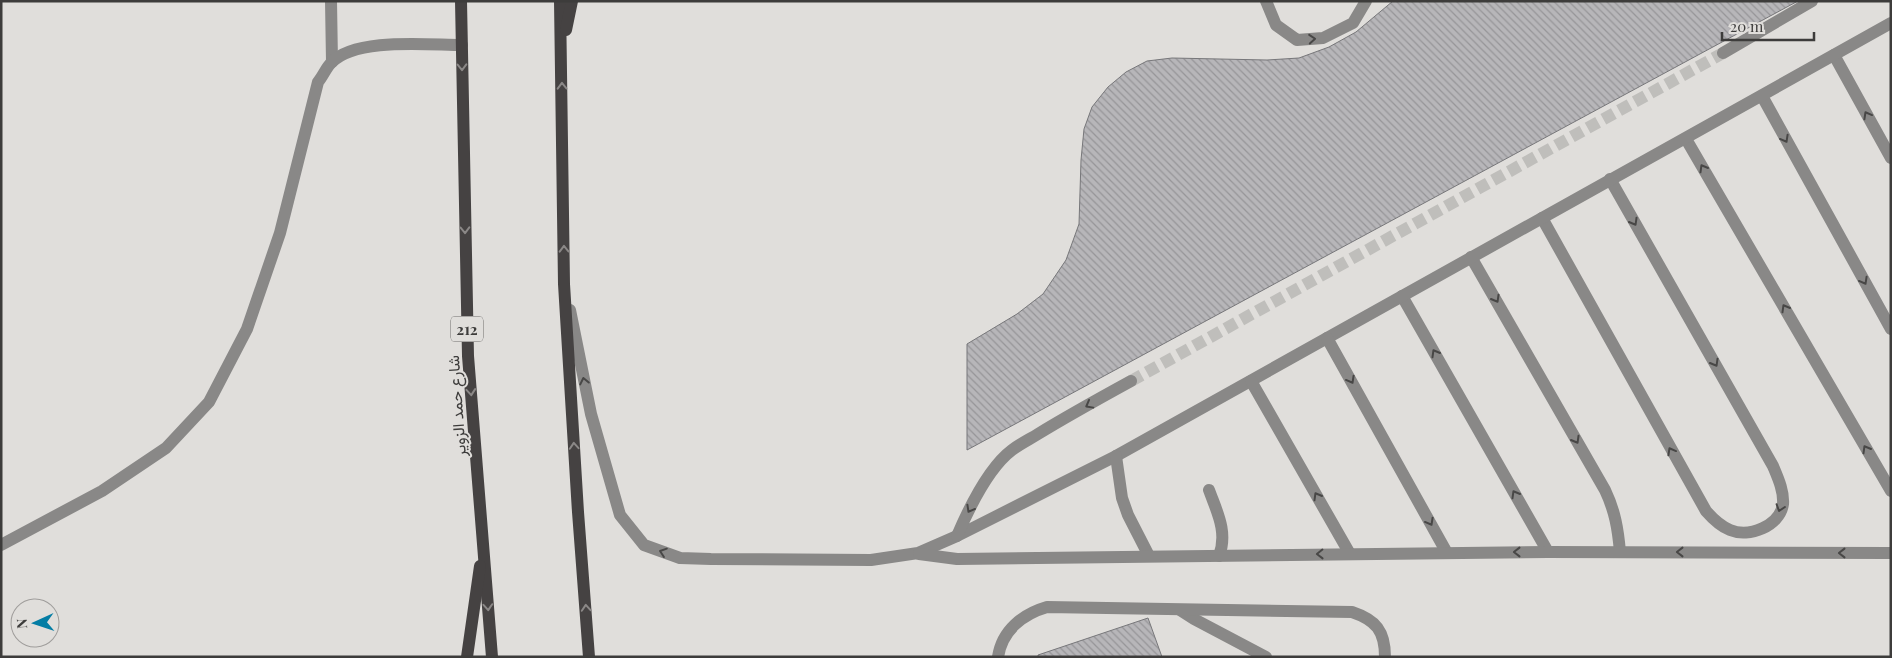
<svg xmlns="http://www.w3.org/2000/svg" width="1892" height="658" viewBox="0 0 1892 658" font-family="'Playfair Display',Vazirmatn,serif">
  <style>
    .building { fill: url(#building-back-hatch); stroke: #77777a }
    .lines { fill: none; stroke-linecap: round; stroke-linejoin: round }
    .minor-tunnel { stroke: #bfbebb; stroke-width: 12; stroke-dasharray: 12 6; stroke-linecap: butt }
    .minor { stroke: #898887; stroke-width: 12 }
    .major { stroke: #454242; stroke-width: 12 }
    .oneway { stroke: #484746 }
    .oneway2 { stroke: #8b8887 }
    .labels { text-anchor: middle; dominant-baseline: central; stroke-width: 4; stroke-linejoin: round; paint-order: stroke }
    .shield { fill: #e0dedb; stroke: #6e6d6b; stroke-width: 1 }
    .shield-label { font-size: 15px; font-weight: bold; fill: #3d3c3b }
    .street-label { font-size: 16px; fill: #3d3c3b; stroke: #e0dedb }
  </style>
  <defs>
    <pattern id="building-back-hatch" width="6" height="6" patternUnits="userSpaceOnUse" patternTransform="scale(1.25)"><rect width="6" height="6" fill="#b7b6b9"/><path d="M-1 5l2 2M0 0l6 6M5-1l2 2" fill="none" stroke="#969598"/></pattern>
  </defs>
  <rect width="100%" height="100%" fill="#e0dedb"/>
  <g class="building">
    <polygon points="1393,1 1798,1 967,450 967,344 1017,314 1043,294 1066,260 1079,224 1081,160 1084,129 1092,107 1108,87 1126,72 1147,61 1172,58 1267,60 1299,58 1329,47 1356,32"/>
    <polygon points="1148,618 1162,657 1038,657 1038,655"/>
  </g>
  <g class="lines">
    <polyline class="minor-tunnel" points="1131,381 1723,53"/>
    <g class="minor">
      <polyline points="331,1 332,62"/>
      <polyline points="1266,1 1276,25 1297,40 1323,38 1353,23 1366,1"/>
      <polyline points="1723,53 1812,1"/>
      <polyline points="1834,55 1891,158"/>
      <polyline points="1762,96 1891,329"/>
      <polyline points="1686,139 1891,491"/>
      <path d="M1542,218L1706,511C1713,519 1720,526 1730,530C1749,538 1780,526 1783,504C1784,491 1778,478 1773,466L1610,179"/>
      <path d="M1471,257L1605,490C1615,511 1618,529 1620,552"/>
      <polyline points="1402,296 1548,552"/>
      <polyline points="570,310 591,414 620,515 644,545 680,558 711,559 871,560 918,553 957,536 1116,456 1891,23"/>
      <polyline points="1327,338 1447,553"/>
      <polyline points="1251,381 1350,554"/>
      <polyline points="1116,456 1122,498 1128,515 1149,556"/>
      <path d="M1209,490C1217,512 1228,532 1219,556"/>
      <path d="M957,536C969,508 988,468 1012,450C1020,444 1030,439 1038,434C1069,415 1100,398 1131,381"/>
      <path d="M1,545L102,491L166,448L209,402L247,329L280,233L318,82C323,76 326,68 331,63C355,37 428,45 462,45"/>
      <polyline points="919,554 957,559 1548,552 1891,553"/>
      <polyline points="1180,610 1194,619 1266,657"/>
      <path d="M998,657C1002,630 1023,614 1047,607L1352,612C1376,620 1385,631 1385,657"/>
    </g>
    <g class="major">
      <polyline points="461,1 468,356 492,657"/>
      <polyline points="560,1 564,284 578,512 589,657"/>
      <polyline points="566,30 572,1"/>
      <polyline points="467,657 480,566"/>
    </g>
  </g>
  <defs><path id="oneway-chevron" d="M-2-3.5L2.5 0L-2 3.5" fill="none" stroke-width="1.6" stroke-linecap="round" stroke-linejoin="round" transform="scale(1.25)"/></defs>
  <g class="oneway">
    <use href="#oneway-chevron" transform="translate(1312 39) rotate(-4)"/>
    <use href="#oneway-chevron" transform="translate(1867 115) rotate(-119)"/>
    <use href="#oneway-chevron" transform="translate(1785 139) rotate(61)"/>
    <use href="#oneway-chevron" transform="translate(1703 168) rotate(-120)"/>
    <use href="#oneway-chevron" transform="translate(1634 222) rotate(60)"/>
    <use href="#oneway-chevron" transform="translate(1864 281) rotate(61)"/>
    <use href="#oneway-chevron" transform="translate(1496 299) rotate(60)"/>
    <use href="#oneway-chevron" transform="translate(1785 308) rotate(-120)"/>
    <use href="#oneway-chevron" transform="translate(1435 353) rotate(-120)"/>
    <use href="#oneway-chevron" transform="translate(1715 363) rotate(60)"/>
    <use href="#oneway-chevron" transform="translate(1351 380) rotate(61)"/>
    <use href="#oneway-chevron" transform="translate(584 381) rotate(-102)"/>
    <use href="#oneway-chevron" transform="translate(1089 405) rotate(151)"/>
    <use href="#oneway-chevron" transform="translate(1576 440) rotate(60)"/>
    <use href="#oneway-chevron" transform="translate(1866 449) rotate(-120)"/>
    <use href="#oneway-chevron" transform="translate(1671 451) rotate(-119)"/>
    <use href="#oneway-chevron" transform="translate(1515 494) rotate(-120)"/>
    <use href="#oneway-chevron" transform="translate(1317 496) rotate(-120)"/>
    <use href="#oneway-chevron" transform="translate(1780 508) rotate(108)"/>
    <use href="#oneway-chevron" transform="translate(970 509) rotate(119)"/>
    <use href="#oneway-chevron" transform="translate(1430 522) rotate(61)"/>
    <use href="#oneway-chevron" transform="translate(663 552) rotate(-161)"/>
    <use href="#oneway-chevron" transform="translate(1517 552) rotate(180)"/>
    <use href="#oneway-chevron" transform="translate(1680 552) rotate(-180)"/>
    <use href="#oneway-chevron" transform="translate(1842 553) rotate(-180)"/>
    <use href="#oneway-chevron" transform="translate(1320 554) rotate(179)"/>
  </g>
  <g class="oneway2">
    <use href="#oneway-chevron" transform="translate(462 67) rotate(89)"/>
    <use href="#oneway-chevron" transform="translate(562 86) rotate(-91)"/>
    <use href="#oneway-chevron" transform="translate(465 230) rotate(89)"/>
    <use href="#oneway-chevron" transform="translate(564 249) rotate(-91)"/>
    <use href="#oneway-chevron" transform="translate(471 392) rotate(85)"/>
    <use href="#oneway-chevron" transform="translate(574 446) rotate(-94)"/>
    <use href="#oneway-chevron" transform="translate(488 607) rotate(86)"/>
    <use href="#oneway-chevron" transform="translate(586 608) rotate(-94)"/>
  </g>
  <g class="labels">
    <rect class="shield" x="451" y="316.5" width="32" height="25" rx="4"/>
    <g class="shield-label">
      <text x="467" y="329">212</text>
    </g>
    <g class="street-label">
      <text transform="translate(456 406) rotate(-94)">شارع حمد الزوير</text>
    </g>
  </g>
  <rect width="1892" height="658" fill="none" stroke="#3d3c3b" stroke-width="5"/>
  <g transform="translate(35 623) rotate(267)"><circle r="24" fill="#e0dedb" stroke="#9f9d9b"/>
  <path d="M0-4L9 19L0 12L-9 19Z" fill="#047da4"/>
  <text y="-8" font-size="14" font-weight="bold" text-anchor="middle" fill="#3d3c3b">N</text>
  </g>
  <path d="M1722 32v8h92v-8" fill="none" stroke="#3d3c3b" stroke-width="2.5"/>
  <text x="1730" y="32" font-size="15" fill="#3d3c3b" stroke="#e0dedb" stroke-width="4" paint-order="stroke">20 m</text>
</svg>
